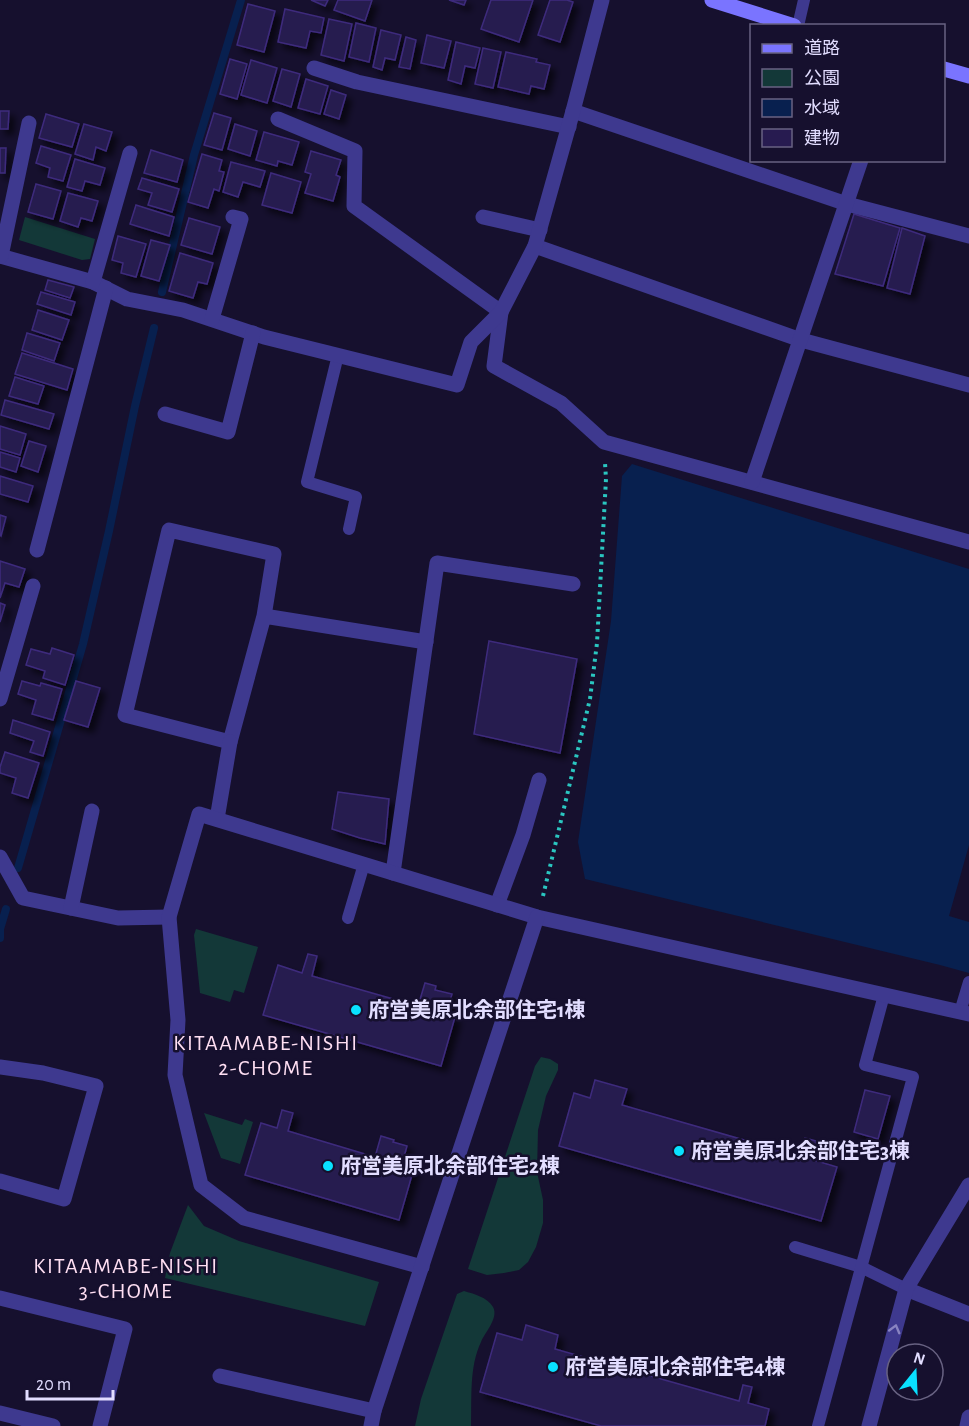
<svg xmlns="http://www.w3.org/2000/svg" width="969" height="1426" viewBox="0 0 969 1426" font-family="'Alegreya Sans','Noto Sans JP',sans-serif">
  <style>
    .green { fill: #133838 }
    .water { fill: #08204f }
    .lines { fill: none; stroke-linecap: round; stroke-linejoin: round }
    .stream { stroke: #08204f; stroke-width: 8 }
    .building { fill: #271b50; stroke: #3e2c7d; stroke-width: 1.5; filter: url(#shadow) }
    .path { stroke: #2ac6c0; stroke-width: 4; stroke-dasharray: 3 4.5; stroke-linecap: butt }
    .service { stroke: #3e398f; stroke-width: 12 }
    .minor { stroke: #3e398f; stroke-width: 15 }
    .secondary { stroke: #7a74ff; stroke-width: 15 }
    .oneway { stroke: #8883c1 }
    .poi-dot { fill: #09e1ff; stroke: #16102e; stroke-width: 2 }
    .labels { text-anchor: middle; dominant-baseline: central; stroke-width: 5; stroke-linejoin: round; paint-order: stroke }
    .poi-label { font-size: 21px; font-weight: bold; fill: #e2ddff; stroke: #16102e; text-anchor: start }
    .neighbourhood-label { font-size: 22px; letter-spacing: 1.5px; fill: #ffdff3; stroke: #16102e }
  </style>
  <defs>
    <filter id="shadow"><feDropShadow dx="5.5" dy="5.5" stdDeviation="3" flood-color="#0009"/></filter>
  </defs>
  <rect width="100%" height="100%" fill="#16102e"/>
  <g class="green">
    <polygon points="25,217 95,239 90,259 82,260 19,240"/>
    <polygon points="196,929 258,947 244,993 234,990 230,1002 200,993 194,935"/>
    <polygon points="541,1057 550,1059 558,1064 558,1070 546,1096 538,1130 537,1172 543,1200 543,1223 536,1247 528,1262 519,1270 504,1273 487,1275 468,1269 535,1066"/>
    <polygon points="204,1113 242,1125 245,1119 253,1122 240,1164 221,1158"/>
    <polygon points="188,1205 204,1226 239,1241 379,1282 365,1326 165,1278 170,1253"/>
    <path d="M464,1291C474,1294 487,1297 493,1307C499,1318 485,1332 481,1342C469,1367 472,1398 471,1426H415L421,1399L457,1294Z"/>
  </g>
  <polygon class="water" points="632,464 969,569 969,845 949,916 969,922 969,973 940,965 585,879 578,842 611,621 622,476"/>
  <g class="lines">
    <g class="stream">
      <polyline points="162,292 194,155 241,0"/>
      <polyline points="18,868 83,644 109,531 135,406 154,328"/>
      <polyline points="0,938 0,929 6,909"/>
    </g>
  </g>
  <g class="building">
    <polygon points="311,0 328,0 325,6"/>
    <polygon points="338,0 372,0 365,21 334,10"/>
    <polygon points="449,0 466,0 464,5"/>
    <polygon points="491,0 533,0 519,42 481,29"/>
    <polygon points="550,0 567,0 573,2 560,42 538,35"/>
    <polygon points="248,4 275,11 264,52 237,45"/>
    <polygon points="285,9 324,18 321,33 310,31 306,48 278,42"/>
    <polygon points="329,19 352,24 344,61 321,55"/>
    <polygon points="356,23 376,28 369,62 349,57"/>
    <polygon points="381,30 401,35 395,60 385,58 382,70 373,67"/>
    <polygon points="427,35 451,41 444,68 421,63"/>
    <polygon points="406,37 416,40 410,69 399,67"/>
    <polygon points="456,42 480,48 475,68 465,66 461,84 448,80"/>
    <polygon points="483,48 501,52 493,88 475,84"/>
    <polygon points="506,52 537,59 536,62 550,65 544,89 531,86 529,94 498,87"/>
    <polygon points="230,59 247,64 237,99 220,94"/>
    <polygon points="251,60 277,68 267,103 241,95"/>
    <polygon points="282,69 300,74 291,107 273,101"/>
    <polygon points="306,79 328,86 320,114 298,108"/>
    <polygon points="331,90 346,95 339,119 324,114"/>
    <polygon points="0,111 9,111 8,129 0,129"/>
    <polygon points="214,113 231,118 222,150 204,145"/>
    <polygon points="46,114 79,124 72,147 39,138"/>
    <polygon points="84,124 112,132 106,151 96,147 93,160 75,154"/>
    <polygon points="235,124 257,131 250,156 228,149"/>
    <polygon points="264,132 299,142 292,165 278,161 277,166 256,160"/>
    <polygon points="41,146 71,155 63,181 48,177 50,168 36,163"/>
    <polygon points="0,148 6,148 5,173 0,173"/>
    <polygon points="151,150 183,160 177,182 144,173"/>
    <polygon points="311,151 341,160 336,175 340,177 333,201 305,193 311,174 305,172"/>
    <polygon points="202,154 222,160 219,171 224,172 219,191 214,189 208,208 188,202"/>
    <polygon points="75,159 105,168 100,185 85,181 82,191 67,187"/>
    <polygon points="231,162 265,171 260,187 243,182 238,197 223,192"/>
    <polygon points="271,173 301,182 292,213 262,205"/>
    <polygon points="142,178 179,189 172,212 148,205 152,193 138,189"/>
    <polygon points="36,184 61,191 53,219 28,212"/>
    <polygon points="68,193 98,201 92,221 81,218 78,227 60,221"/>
    <polygon points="136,205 174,217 169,236 130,224"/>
    <polygon points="854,214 900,228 883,286 835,274"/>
    <polygon points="189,218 220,227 212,254 181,245"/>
    <polygon points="902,228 925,236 910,294 887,288"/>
    <polygon points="118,236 146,244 136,277 121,273 123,263 112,260"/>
    <polygon points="151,240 170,245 159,281 141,276"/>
    <polygon points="180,253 213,263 207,284 198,282 193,298 169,291"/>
    <polygon points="48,280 74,287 70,298 45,290"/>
    <polygon points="41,292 75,302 71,315 37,304"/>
    <polygon points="38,310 69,320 62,340 32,330"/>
    <polygon points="27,333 60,343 54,361 22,350"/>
    <polygon points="22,353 73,369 67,390 15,374"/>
    <polygon points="15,377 44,386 38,404 9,396"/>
    <polygon points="5,400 54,414 49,429 1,415"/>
    <polygon points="0,426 26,434 20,455 0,449"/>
    <polygon points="29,441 46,446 38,472 21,466"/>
    <polygon points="0,452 20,458 16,472 0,467"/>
    <polygon points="0,476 33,486 28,502 0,494"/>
    <polygon points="0,515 6,517 1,536 0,535"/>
    <polygon points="0,561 25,569 19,587 5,583 0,598"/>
    <polygon points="0,603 5,605 0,622"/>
    <polygon points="489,641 577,659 560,753 474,734"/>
    <polygon points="52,648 74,655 65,685 43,678 45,671 26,665 31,649 50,654"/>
    <polygon points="22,681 40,686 41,683 62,689 53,720 32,714 36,700 18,694"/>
    <polygon points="76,681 100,688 88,727 64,720"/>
    <polygon points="13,720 50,732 43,756 30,752 34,741 10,733"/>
    <polygon points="5,752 39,763 28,798 12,793 16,778 0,773 0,767"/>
    <polygon points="338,792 389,799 385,844 360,838 332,829"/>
    <polygon points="308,954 317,956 312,976 418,1006 425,983 436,986 435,990 452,994 446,1014 455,1017 441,1066 263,1015 278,965 302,973"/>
    <polygon points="595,1080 627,1089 622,1105 800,1156 805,1138 816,1141 810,1159 837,1167 821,1221 559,1146 574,1093 590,1098"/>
    <polygon points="865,1090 890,1096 878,1139 854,1132"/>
    <polygon points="282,1110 293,1113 288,1131 375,1157 381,1136 394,1140 393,1142 407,1146 402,1164 414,1168 399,1220 245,1175 261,1123 277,1128"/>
    <polygon points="526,1325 558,1335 555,1349 739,1401 743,1385 752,1387 748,1403 769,1409 765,1426 601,1426 480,1392 497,1333 522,1340"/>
  </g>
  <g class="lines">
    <polyline class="path" points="543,896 590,699 597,643 606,479 605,463"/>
    <g class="service">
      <polyline points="798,26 804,0"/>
      <polyline points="338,355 307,482 356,497 349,529"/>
      <polyline points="348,918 364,864"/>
      <polyline points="960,1012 969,982"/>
      <polyline points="795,1247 861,1267 906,1289"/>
      <polyline points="818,1426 913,1077 865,1065 884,995"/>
    </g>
    <g class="minor">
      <polyline points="314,68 357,82 569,127"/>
      <polyline points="573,111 847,204 969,236"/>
      <polyline points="278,119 355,151 354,206 501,312 494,366 561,403 604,442 969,542"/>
      <polyline points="483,217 540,230"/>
      <polyline points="535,246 801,340 969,385"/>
      <polyline points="0,256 93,282 127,299 183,310 264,337 457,385 471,342 501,312 535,246 573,111 602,0"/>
      <polyline points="1,256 29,123"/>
      <polyline points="93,282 130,153"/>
      <polyline points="212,319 241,219 233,217"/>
      <polyline points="165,414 228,432 253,333"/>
      <polyline points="752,482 861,160"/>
      <polyline points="37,550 106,288"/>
      <polyline points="264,616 230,742 125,715 169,530 274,554 264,616 426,642"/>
      <polyline points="0,699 33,586"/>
      <polyline points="217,819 230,742"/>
      <polyline points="0,857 23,898 118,918 169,917"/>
      <polyline points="393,873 437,563 573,584"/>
      <polyline points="497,905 523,835 539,780"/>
      <polyline points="71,908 92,811"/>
      <polyline points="0,1067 43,1073 96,1086 64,1199 0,1181"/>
      <polyline points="422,1267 244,1218 201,1185 175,1075 178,1020 169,917 199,814 537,917 969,1014"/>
      <polyline points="906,1289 969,1314"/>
      <polyline points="0,1298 125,1329 100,1426"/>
      <polyline points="220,1376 374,1411"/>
      <polyline points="0,1413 53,1426"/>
      <polyline points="371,1426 374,1411 537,917"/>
      <polyline points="869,1426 906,1289 969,1185"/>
      <polyline points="967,1426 969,1417"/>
    </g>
    <g class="secondary">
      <polyline points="712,0 794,26"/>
      <polyline points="944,69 969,76"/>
    </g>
  </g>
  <defs><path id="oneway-chevron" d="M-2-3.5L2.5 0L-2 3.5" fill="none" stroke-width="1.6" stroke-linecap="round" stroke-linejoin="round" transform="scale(1.5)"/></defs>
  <use class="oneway" href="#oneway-chevron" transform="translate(895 1329) rotate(-75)"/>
  <g class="poi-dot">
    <circle cx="356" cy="1010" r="6"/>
    <circle cx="679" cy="1151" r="6"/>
    <circle cx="328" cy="1166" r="6"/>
    <circle cx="553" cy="1367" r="6"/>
  </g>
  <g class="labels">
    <g class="poi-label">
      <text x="368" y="1010">府営美原北余部住宅1棟</text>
      <text x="691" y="1151">府営美原北余部住宅3棟</text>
      <text x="340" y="1166">府営美原北余部住宅2棟</text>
      <text x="565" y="1367">府営美原北余部住宅4棟</text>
    </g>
    <g class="neighbourhood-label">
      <text x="266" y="1043">KITAAMABE-NISHI<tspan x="266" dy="25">2-CHOME</tspan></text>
      <text x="126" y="1266">KITAAMABE-NISHI<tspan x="126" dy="25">3-CHOME</tspan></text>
    </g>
  </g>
  <rect x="750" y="24" width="195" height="138" fill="#16102e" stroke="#686282" stroke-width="1.5"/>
  <rect x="762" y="44" width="30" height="9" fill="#7a74ff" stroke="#686282" stroke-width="1.5"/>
  <text x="804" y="54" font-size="18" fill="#e2ddff">道路</text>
  <rect x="762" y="69" width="30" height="18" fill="#133838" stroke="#686282" stroke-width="1.5"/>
  <text x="804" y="84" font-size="18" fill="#e2ddff">公園</text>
  <rect x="762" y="99" width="30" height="18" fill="#08204f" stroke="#686282" stroke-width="1.5"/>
  <text x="804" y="114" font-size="18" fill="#e2ddff">水域</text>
  <rect x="762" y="129" width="30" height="18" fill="#271b50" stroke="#686282" stroke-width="1.5"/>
  <text x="804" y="144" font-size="18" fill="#e2ddff">建物</text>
  <g transform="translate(915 1372) rotate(18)"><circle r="28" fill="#16102e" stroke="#686282" stroke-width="1.5"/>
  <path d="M0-4.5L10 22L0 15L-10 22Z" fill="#09e1ff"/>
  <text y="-9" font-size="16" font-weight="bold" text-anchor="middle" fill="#e2ddff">N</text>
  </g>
  <path d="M27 1390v9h86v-9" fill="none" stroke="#e2ddff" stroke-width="3"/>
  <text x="36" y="1390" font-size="18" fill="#e2ddff" stroke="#16102e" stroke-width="4.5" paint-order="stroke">20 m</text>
</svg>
